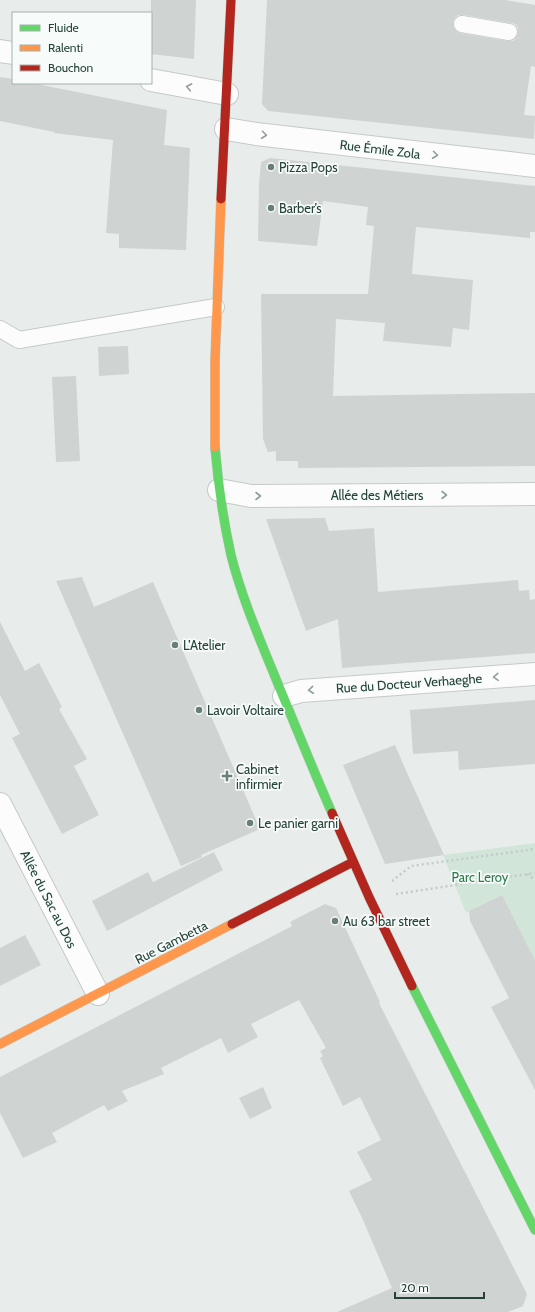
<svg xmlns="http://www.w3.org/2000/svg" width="535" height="1312" viewBox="0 0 535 1312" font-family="Cabin,sans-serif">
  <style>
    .green { fill: #d1e6d8 }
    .building { fill: #cfd4d2; fill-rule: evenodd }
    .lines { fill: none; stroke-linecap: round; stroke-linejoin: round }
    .lane-casing { stroke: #c5cac8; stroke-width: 18 }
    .street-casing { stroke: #c5cac8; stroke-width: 24 }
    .fast-casing { stroke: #c3cbc8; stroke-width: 10 }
    .slow-casing { stroke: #c3cbc8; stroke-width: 10 }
    .jam-casing { stroke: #c3cbc8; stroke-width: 10 }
    .path { stroke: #c3ccca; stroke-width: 2.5; stroke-dasharray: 2 3; stroke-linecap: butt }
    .lane { stroke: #fcfcfc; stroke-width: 16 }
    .street { stroke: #fcfcfc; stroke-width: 22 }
    .fast { stroke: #63d668; stroke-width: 9 }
    .slow { stroke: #ff974d; stroke-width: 9 }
    .jam { stroke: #b3261e; stroke-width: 9 }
    .oneway { stroke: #909f9b }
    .poi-dot { fill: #697e78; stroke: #f7fbf9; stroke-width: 1.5 }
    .labels { text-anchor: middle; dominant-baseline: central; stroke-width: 3.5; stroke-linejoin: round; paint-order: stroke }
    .street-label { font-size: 13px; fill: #24423a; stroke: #f7fbf9 }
    .poi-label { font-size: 13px; fill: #24423a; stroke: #f7fbf9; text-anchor: start }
    .park-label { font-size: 13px; fill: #2d7a4b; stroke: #f7fbf9 }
  </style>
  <rect width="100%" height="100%" fill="#e8edeb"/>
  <polygon class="green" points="535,843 535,960 502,895 466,913 443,855"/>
  <g class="building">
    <polygon points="151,0 196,0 194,59 151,54"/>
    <path d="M267,0H505L535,5V67L531,66L524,115L535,116L534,139L268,111L262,104ZM458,15H464L511,23L515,24L518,28V34L516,38L513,41H508L460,33L456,31L453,27V22L455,18Z"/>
    <polygon points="0,77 13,79 13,83 32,83 167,110 164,145 190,148 186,250 119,248 119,234 106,233 113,140 54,133 54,132 0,121"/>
    <polygon points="270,158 535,186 535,232 530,232 530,238 416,227 412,274 473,280 469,330 453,328 451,347 383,341 385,323 336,319 333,396 535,393 535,466 298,468 298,461 276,461 276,451 268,452 263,439 261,294 368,294 374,226 366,225 368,207 323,201 317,246 258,241 259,184 261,162"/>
    <polygon points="128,346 129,374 99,376 98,347"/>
    <polygon points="76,376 80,461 56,462 52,377"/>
    <polygon points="325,518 329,531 374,528 378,592 518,580 519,591 529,590 530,600 535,599 535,653 342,668 338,619 306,631 266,519"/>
    <polygon points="82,577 94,607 153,582 260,829 201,855 202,857 181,866 56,581"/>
    <polygon points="0,622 25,671 39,663 62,707 59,709 87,759 74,766 99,815 62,834 12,738 20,734 0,695"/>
    <polygon points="535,700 535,764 459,770 458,751 413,754 410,710"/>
    <polygon points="395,745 408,775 444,855 385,864 343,765"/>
    <polygon points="214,852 223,870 107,931 92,901 148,872 153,882"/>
    <polygon points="502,895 535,960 535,1090 491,1007 509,998 470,921 469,911"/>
    <polygon points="325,904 336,908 380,1002 379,1003 527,1294 523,1306 508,1312 337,1312 392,1288 363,1220 349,1191 372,1180 357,1152 381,1140 360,1097 343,1106 320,1058 323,1056 320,1051 326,1048 299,1000 251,1024 258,1037 228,1053 221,1038 161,1068 164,1074 122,1091 128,1101 108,1111 104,1105 52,1133 57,1142 23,1158 0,1113 0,1077 292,926 290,922"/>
    <polygon points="25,935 41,965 0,986 0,948"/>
    <polygon points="263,1087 272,1108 250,1119 239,1098"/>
  </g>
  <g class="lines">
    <defs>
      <g id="lane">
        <polyline points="462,24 509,32"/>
        <polyline points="0,329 19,340 216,307"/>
      </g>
      <g id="street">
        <polyline points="0,51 13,53"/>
        <polyline points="151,80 227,94"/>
        <polyline points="226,129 256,134 535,166"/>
        <polyline points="219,490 251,496 535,494"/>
        <polyline points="284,696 301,691 315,690 535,674"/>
        <polyline points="0,804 98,994"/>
      </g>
      <g id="fast">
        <path d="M215,447C218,483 223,519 231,555C242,599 261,642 278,684C296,727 313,770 332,813"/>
        <polyline points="412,986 535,1230"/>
      </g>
      <g id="slow">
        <polyline points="215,447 215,362 221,199"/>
        <polyline points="0,1044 232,924"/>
      </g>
      <g id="jam">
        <polyline points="221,199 231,0"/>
        <polyline points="332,813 369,897 412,986"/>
        <polyline points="232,924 353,862"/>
      </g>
    </defs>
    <use href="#lane" class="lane-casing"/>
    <use href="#street" class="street-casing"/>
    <use href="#fast" class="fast-casing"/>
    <use href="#slow" class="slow-casing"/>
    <use href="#jam" class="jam-casing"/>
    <g class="path">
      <polyline points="527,874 535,880"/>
      <polyline points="392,881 411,866 535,849"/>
      <polyline points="396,894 535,873"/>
    </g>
    <use href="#lane" class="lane"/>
    <use href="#street" class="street"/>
    <use href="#fast" class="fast"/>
    <use href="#slow" class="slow"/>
    <use href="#jam" class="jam"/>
  </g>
  <defs><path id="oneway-chevron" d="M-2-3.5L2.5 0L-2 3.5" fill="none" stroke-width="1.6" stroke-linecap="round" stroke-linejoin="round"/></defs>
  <g class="oneway">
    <use href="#oneway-chevron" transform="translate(189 87) rotate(-169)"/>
    <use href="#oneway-chevron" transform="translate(264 135) rotate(7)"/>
    <use href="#oneway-chevron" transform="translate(435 155) rotate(7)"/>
    <use href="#oneway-chevron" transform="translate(444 495)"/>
    <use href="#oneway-chevron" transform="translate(258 496)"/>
    <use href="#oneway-chevron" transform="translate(496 677) rotate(176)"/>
    <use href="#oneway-chevron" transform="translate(311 690) rotate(174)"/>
  </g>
  <g class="poi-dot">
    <circle cx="271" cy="167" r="4"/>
    <circle cx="271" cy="208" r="4"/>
    <circle cx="175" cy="645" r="4"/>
    <circle cx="199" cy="710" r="4"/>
    <path d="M225 770h4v4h4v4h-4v4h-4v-4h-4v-4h4z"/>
    <circle cx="250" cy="823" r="4"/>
    <circle cx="335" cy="921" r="4"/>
  </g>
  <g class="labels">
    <g class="street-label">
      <text transform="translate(380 149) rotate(7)">Rue Émile Zola</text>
      <text x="377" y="495">Allée des Métiers</text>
      <text transform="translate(409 683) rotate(-4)">Rue du Docteur Verhaeghe</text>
      <text transform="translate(49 899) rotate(63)">Allée du Sac au Dos</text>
      <text transform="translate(171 942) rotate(-27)">Rue Gambetta</text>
    </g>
    <g class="poi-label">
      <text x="279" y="167">Pizza Pops</text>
      <text x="279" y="208">Barber’s</text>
      <text x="183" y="645">L’Atelier</text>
      <text x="207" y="710">Lavoir Voltaire</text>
      <text x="236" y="769">Cabinet<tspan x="236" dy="15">infirmier</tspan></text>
      <text x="258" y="823">Le panier garni</text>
      <text x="343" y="921">Au 63 bar street</text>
    </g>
    <g class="park-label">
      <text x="480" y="877">Parc Leroy</text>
    </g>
  </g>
  <rect x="12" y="12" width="140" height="72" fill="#f7fbf9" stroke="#a3b1ad"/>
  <rect x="20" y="25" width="20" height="6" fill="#63d668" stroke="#a3b1ad"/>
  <text x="48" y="32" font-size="12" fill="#24423a">Fluide</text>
  <rect x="20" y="45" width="20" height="6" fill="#ff974d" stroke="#a3b1ad"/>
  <text x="48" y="52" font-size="12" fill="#24423a">Ralenti</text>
  <rect x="20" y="65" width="20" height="6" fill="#b3261e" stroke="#a3b1ad"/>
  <text x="48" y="72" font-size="12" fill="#24423a">Bouchon</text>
  <path d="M395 1292v6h89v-6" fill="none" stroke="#24423a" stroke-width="2"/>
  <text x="401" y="1292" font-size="12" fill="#24423a" stroke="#f7fbf9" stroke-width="3" paint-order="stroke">20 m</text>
</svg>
